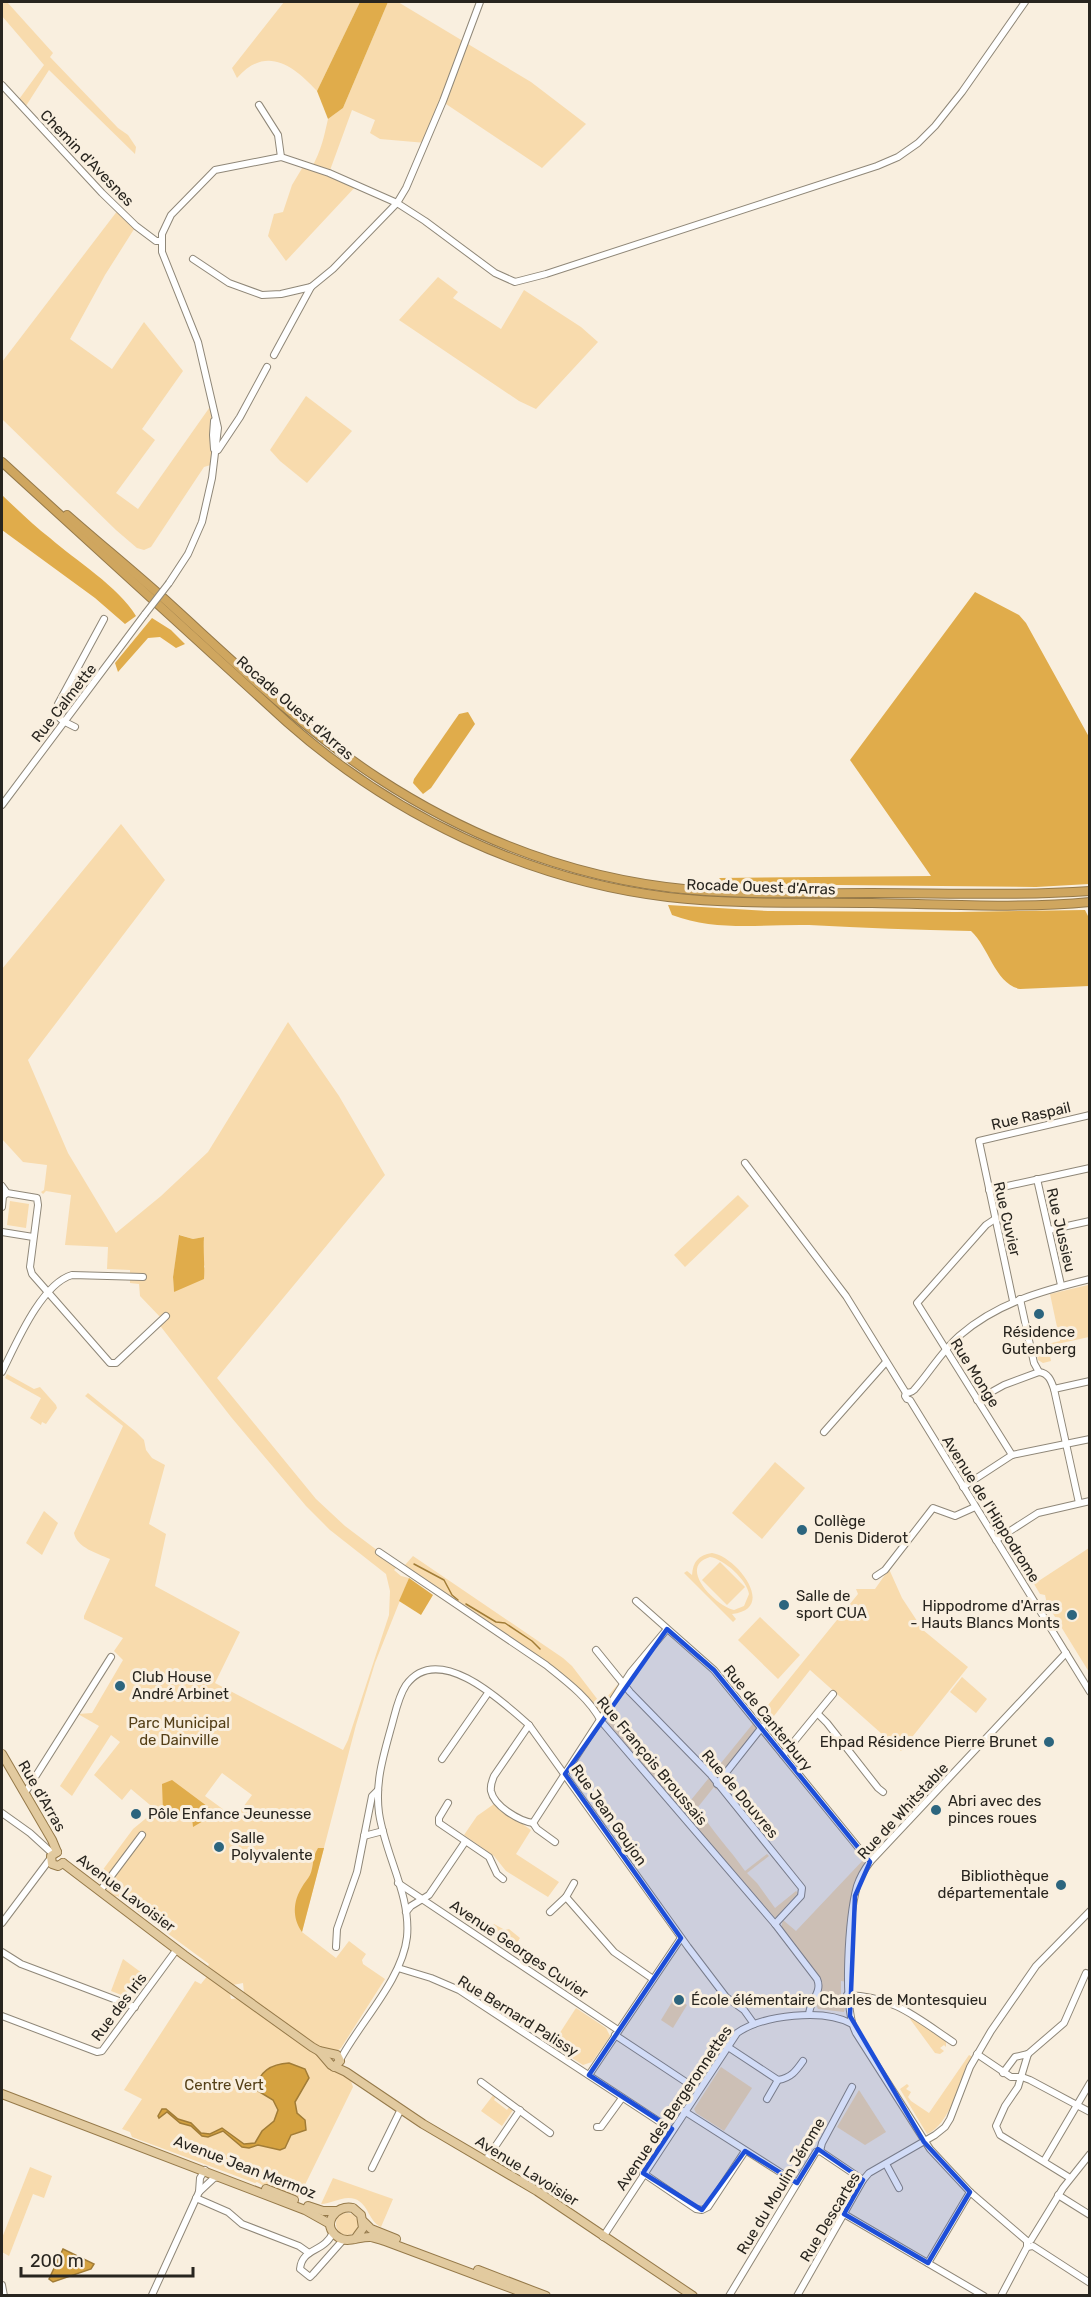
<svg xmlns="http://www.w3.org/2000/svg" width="1091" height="2297" viewBox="0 0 1091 2297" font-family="Rubik,sans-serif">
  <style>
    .green { fill: #f8dbad; fill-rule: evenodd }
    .forest { fill: #e0ac4b }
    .water { fill: #d5a240; stroke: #a17c36; stroke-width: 1.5 }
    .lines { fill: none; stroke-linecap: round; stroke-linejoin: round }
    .stream { stroke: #a17c36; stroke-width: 1.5 }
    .minor-casing { stroke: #8f8778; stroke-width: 8 }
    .major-casing { stroke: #957949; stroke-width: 10 }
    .highway-casing { stroke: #957949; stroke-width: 10 }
    .minor { stroke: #fff; stroke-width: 6 }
    .major { stroke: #e2ca9f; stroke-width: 8 }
    .highway { stroke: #cfa65f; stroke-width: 8 }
    .minor-bridge-casing { stroke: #8f8778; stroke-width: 8; stroke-linecap: butt }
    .minor-bridge { stroke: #fff; stroke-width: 6 }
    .marked { fill: #1d4ed8; fill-opacity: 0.2; stroke: #1d4ed8; stroke-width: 4.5; stroke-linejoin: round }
    .poi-dot { fill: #2c657e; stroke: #f9efdf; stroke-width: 2 }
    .labels { text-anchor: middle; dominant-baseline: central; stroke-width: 6; stroke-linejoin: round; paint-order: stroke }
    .street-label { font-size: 15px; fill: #28251f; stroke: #f9efdf }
    .poi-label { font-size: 15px; fill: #28251f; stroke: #f9efdf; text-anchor: start }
    .park-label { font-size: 15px; fill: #543f17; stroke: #f9efdf }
  </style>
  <rect width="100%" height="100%" fill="#f9efdf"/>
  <g class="green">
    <polygon points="2,2 7,2 53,53 50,57 118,128 128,135 136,147 135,154 49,70 24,109 17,102 44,65 2,16"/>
    <path d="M284,2H360L317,91C293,65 266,45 237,78L232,68Z"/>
    <path d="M388,2H398L531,82L586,124L542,168L443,102L426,143L380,139L370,133L375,120L352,110L329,173L357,185L286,261L268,236L274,214L283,212L292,185L304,165L312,167C321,151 324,137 328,119L343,108Z"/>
    <polygon points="118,210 136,226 105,275 70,339 112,369 144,322 183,371 142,429 155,440 116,493 138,509 212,404 214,464 204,467 151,547 144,550 137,548 116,530 2,419 2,362"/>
    <polygon points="438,277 458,292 453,298 501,329 524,290 581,327 598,342 536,409 519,401 399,320"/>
    <polygon points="306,396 352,431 307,483 280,461 270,450"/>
    <path d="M121,824L165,880L28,1060L68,1153L116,1233L161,1196L208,1152L288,1022L339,1096L385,1175L217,1378L316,1499L345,1526L398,1566L394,1570L401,1576L409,1578L375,1663L356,1725L302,1932L336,1958L349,1941L366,1954L362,1960L363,1964L385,1979L341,2048L336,2052L324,2050L314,2044L244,1993L243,1983L233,1985L208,1966L209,1964L117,1896L115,1897L96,1879L133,1829L156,1810L131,1789L122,1800L94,1775L120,1742L111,1735L72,1796L60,1786L99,1726L78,1714L92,1713L123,1660L114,1651L123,1638L84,1619V1616L110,1559C97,1553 77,1548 74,1533L123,1426L85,1396L88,1393L136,1432L144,1440L146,1450L152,1458L165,1465L149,1524L166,1534L155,1586L240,1632L215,1683L343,1750L348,1740L389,1615L390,1591L386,1574L330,1530L306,1506L231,1417L158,1323L162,1319L140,1296L139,1284L130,1283V1270L107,1269L108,1247L65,1245L71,1195L46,1191L43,1194L41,1192L44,1190L47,1165L23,1162L2,1139V969ZM180,1235L193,1239L204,1237L202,1260L205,1267L174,1292L173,1277ZM222,1773L252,1795L235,1818L205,1796Z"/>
    <polygon points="738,1195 749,1206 685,1267 674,1255"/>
    <polygon points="10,1201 29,1204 26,1228 7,1225"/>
    <polygon points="1088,1285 1089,1337 1048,1346 1051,1361 1043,1363 1038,1360 1035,1347 1060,1341 1050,1294"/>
    <polygon points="7,1374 34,1389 40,1387 56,1405 57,1408 46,1424 42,1422 41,1425 30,1418 41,1398 5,1378"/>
    <polygon points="775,1462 805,1488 762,1539 732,1513"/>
    <polygon points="44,1511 58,1523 42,1555 26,1543"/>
    <polygon points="1089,1548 1089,1672 1047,1604 1045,1595 1040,1594 1034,1584"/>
    <path d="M712,1553C736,1556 778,1609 732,1614L736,1619L733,1622L684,1573L687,1571L692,1575C693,1562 698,1555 712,1553ZM710,1557C724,1559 747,1580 749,1594L744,1606L734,1610C717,1607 676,1567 710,1557Z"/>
    <polygon points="413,1556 563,1658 572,1666 601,1704 619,1683 618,1687 602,1712 597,1710 551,1665 404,1566"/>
    <polygon points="720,1562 745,1587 727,1605 702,1580"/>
    <path d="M889,1569L902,1598L923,1630L968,1667L901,1751L810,1670L723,1781L716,1790L714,1787L698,1807C711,1831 730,1849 745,1871L767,1854L769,1856L747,1873L757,1883L775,1908L796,1891L798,1893L780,1913L781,1915L775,1918L703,1835C699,1830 698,1827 696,1822C691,1812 680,1807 673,1800L609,1726L607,1718L609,1714C639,1742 658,1774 691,1800L858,1594L856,1589H875Z"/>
    <polygon points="760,1617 800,1655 778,1679 738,1640"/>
    <polygon points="962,1677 987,1699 976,1713 950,1692"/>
    <polygon points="494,1804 531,1830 516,1854 559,1882 548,1897 506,1871 494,1856 464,1835 477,1816"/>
    <path d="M866,1857L870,1862L857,1887L848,1982L841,1981V2005H846L844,2012L818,2009C813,2000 823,1992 822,1982L781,1928L783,1920L796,1931Z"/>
    <polygon points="494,1924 505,1930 509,1929 520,1938 514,1948 510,1949 489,1935 488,1931"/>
    <polygon points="123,1959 150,1979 132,1999 111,1991"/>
    <polygon points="208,1975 229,1989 231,1999 241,1998 351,2081 353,2087 299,2197 294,2194 291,2196 269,2189 257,2182 255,2183 132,2137 130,2132 122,2129 142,2099 124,2090 195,1981 201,1984"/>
    <polygon points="675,1997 687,2005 673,2028 661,2020"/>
    <polygon points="576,2008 606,2028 610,2036 592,2062 583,2065 552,2045"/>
    <polygon points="912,2016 946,2040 946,2047 944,2045 940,2048 944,2051 940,2054 935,2053 910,2019"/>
    <path d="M969,2055L973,2057C961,2079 949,2126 927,2134L900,2089L907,2084L909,2086L906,2089L911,2092L908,2097L911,2101L929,2113Z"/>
    <polygon points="721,2067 752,2088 724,2131 696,2113 694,2109"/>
    <polygon points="859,2090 886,2132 865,2145 837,2127"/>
    <polygon points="494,2094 496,2096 494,2100 507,2110 510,2106 513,2110 502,2126 481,2111"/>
    <polygon points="30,2167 52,2176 44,2198 33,2194 9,2256 2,2252 2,2238"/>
    <path d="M333,2178L393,2199L381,2227C368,2221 369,2204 355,2199C343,2195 332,2204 321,2204Z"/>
    <circle cx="347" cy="2224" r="11"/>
  </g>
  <g class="forest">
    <polygon points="360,2 388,2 343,108 328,119 317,91"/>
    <path d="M2,495C17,509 33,525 50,538C75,560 119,587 136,616L125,624L95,598L2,530Z"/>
    <polygon points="975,592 1019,615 1026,623 1089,737 1089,884 1036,887 725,884 719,878 931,876 850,760"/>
    <polygon points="152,618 171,630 185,644 176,648 160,637 148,638 118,672 115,663"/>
    <polygon points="468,712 475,724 431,788 423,794 413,783 414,779 459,714"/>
    <path d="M668,905L768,911L957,912L1085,910L1089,918V986L1020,989C995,984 989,947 971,931C917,930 863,928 809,925C763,924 717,932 672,915Z"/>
    <path d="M179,1235L193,1239L204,1237C203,1252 205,1265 204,1279L174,1292L173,1277Z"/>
    <polygon points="409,1578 433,1595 421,1615 399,1601"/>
    <path d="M172,1780L223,1818L222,1822L210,1817L193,1827L192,1818C181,1814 176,1810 163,1811L162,1784Z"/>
    <path d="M318,1848H324L302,1932C292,1918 293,1901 302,1887C304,1883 308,1879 310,1875C314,1866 312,1857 318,1848Z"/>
  </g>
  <g class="water">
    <path d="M289,2063L305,2069L309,2078L295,2102L297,2113L305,2120L306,2130L291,2135L285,2148L280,2150L258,2145L249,2148L242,2147L223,2131L208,2137L202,2136L191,2126L180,2123L167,2112L159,2118L158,2116L162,2109H166L178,2119L191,2123L201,2133L210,2134L222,2128L244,2144L255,2143L262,2131L274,2121L278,2110L273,2100L258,2091C256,2071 273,2064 289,2063Z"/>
    <polygon points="63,2249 94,2264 91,2269 53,2282 49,2279"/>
  </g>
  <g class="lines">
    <g class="stream">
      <polyline points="414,1564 444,1580 452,1595 458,1600"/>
      <polyline points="466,1604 496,1622 505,1623 532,1641 540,1649"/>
    </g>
    <defs>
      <g id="minor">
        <polyline points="2,85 102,193 136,226 156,241 161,241"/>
        <polyline points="259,105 278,135 281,157"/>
        <polyline points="193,259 229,283 262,295 281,294 311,287 333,269 397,203 406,188 443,101 480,2"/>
        <polyline points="274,355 311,287"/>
        <polyline points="214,421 213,435 214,449"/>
        <polyline points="218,450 240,417 267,367"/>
        <polyline points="169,583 188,554 202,522 212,478 218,428 198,342 162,252 162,234 171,215 215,170 281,157 329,173 397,203 425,221 495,273 515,282 546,274 877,166 898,157 918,143 935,126 962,92 1025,2"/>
        <polyline points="75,727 63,721 55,714 58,704 104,619"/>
        <polyline points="2,805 145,614"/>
        <polyline points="745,1163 846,1296 906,1393"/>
        <polyline points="1037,1179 1061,1285"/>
        <polyline points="2,1186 7,1193 37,1198 38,1205 30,1267 32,1274 110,1363 116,1363 166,1316"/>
        <polyline points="989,1190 1090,1168"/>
        <polyline points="2,1207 3,1196 7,1193"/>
        <polyline points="995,1219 986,1225 917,1303 1012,1455"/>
        <polyline points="1049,1230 1090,1221"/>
        <polyline points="2,1232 33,1237"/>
        <path d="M1090,1279C1041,1291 997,1303 959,1336C941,1352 930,1372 914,1390C911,1393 911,1392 906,1393L905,1396L907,1399L910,1400L1090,1692"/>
        <path d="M1020,1299L1034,1363L1039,1372C1048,1373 1051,1380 1054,1389L1079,1503"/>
        <polyline points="1013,1301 979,1141 1090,1115"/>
        <path d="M2,1372C16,1344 41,1284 72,1275L143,1277"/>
        <polyline points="1054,1389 1090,1381"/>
        <polyline points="977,1400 1004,1385 1039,1372"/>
        <polyline points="824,1432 886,1362"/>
        <polyline points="963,1487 1012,1455 1090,1439"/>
        <polyline points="996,1540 1038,1513 1090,1501"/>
        <path d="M379,1552L546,1665C566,1681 589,1698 601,1721L775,1924L817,1979C823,1992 809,2001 809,2015"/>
        <polyline points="876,1576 885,1570 933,1508 955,1516 975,1507"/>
        <polyline points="636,1601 714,1670 870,1862"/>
        <polyline points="596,1650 630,1692 711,1775 802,1888 801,1896 775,1924"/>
        <polyline points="818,1714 827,1723 878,1788 883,1792"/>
        <path d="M529,1725L494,1776C492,1781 490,1785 491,1791C494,1806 519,1821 533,1823"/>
        <polyline points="783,1755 833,1694"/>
        <polyline points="442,1759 488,1693"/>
        <polyline points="717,1784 762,1727"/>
        <polyline points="25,1793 111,1657"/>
        <polyline points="448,1803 439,1818 439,1823 489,1857 497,1874 503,1879"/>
        <polyline points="2,1813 30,1833 53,1854"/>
        <polyline points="533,1823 631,1672 667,1629"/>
        <polyline points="533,1823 537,1829 555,1842"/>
        <polyline points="364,1836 383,1831"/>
        <polyline points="398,1883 618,2030"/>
        <polyline points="100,1891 142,1835"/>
        <polyline points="566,1897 614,1952 653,1979"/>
        <polyline points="406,1912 411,1906 429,1895 465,1842"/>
        <polyline points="550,1912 566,1897 574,1883"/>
        <polyline points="2,1923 50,1859"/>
        <polyline points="336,1947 337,1929 357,1872 372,1796 378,1790"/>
        <polyline points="2,1952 21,1964 135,2007"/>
        <polyline points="398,1968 431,1978 459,1990 672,2130"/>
        <path d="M847,1995C893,1996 916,2017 953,2042"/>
        <polyline points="2,2016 97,2052 102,2051 177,1949"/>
        <polyline points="615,2035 698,2090"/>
        <path d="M728,2047L778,2080C791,2078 796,2071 803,2061"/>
        <polyline points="977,2054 1011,2077 1022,2077 1030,2080 1090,2112"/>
        <path d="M340,2060C360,2022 402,1980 407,1937C411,1895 385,1855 379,1813C375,1783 383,1757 391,1728C395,1714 398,1697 406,1685C438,1641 502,1701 529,1725L688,1947L726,1997L744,2010L754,2024"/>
        <polyline points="1003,2073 1015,2057 1028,2054"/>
        <polyline points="589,2075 681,1938"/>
        <polyline points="481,2082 550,2133"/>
        <polyline points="767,2099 778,2080"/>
        <polyline points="684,2111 797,2183"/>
        <polyline points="597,2127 601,2127 622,2098"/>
        <polyline points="820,2151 863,2180"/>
        <polyline points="486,2160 520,2110"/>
        <polyline points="1044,2161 1090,2083"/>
        <polyline points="886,2164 899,2188"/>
        <polyline points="372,2168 401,2109"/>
        <polyline points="643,2173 696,2209 702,2210 708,2207 745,2151"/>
        <polyline points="1070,2178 1000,2135 996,2126 1005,2106 1018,2087 1028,2054 1064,2023 1086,1973"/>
        <polyline points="199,2192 214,2178 218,2177"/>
        <polyline points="1058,2195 1090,2215"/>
        <polyline points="196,2198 228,2212 242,2224 299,2246 309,2253"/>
        <polyline points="844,2214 984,2296"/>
        <path d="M333,2232C325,2253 302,2247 300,2269L310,2277L313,2274L343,2240"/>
        <path d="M603,2237L737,2033C763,2015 824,2008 852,2024"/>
        <polyline points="1031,2240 1063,2188 1090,2154"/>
        <path d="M1027,2241L970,2192L930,2149L856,2033C842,2006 849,1916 857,1886C860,1877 864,1870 870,1862L1066,1653"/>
        <polyline points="1027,2241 1027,2247 1033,2246 1090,2283"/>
        <polyline points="928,2263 970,2192"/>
        <polyline points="2,2285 4,2296"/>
        <polyline points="152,2295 199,2192 200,2178 205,2170"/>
        <polyline points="729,2296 816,2152 820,2151 822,2143 852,2087"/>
        <polyline points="797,2296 863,2180 869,2173 935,2135 945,2127 950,2119 970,2067 991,2031 1036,1966 1090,1911"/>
        <polyline points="1001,2296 1027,2247"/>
      </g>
      <g id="major">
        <polyline points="2,1754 52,1840 57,1852"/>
        <polyline points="57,1852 51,1856 52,1864 58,1866 63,1863"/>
        <polyline points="63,1863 184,1955 312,2047 319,2051 337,2055 340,2061 334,2067"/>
        <polyline points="319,2051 331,2065 346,2072 423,2124 537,2191 693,2296"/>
        <polyline points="2,2094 305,2210 330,2224"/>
        <polyline points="266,2189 294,2200"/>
        <polyline points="308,2206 323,2211 336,2211"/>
        <polyline points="364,2222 371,2229 396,2239"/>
        <path d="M355,2239L363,2228L361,2215L353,2208C336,2204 320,2225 338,2237C347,2244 360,2236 371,2237C375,2238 380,2239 385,2241L532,2296"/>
        <polyline points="478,2270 546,2296"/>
      </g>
      <g id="highway">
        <path d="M2,462L287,722C393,816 527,880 668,897C736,905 804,902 872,903C944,904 1017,909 1090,902"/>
        <path d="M67,515C101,545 137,574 171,605C237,665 303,729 378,778C473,840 580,880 693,890C752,895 812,893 871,893C944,893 1017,896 1090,891"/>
      </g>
    </defs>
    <use href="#minor" class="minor-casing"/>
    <use href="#major" class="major-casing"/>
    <use href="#highway" class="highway-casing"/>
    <use href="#minor" class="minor"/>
    <use href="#major" class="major"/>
    <use href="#highway" class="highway"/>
    <defs>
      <polyline id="minor-bridge" points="145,614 169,583"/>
    </defs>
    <use href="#minor-bridge" class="minor-bridge-casing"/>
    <use href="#minor-bridge" class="minor-bridge"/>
  </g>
  <path class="marked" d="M667,1629L714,1670L870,1862L855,1896L850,2016L924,2142L970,2192L928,2263L844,2214L863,2180L818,2149L797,2183L745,2151L702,2210L643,2173L672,2129L589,2075L681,1938L565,1774Z"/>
  <g class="poi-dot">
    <circle cx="1039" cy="1314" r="6"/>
    <circle cx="802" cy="1530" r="6"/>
    <circle cx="784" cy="1605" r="6"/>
    <circle cx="1072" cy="1615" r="6"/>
    <circle cx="120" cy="1686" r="6"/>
    <circle cx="1049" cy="1742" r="6"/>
    <circle cx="936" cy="1810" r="6"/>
    <circle cx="136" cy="1814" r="6"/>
    <circle cx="219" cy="1847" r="6"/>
    <circle cx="1061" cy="1885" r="6"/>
    <circle cx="679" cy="2000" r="6"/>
  </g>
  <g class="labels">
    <g class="street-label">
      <text transform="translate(87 158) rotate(46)">Chemin d'Avesnes</text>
      <text transform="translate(64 703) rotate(-52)">Rue Calmette</text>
      <text transform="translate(295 708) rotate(41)">Rocade Ouest d'Arras</text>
      <text transform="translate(761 887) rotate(2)">Rocade Ouest d'Arras</text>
      <text transform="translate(1031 1116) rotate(-13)">Rue Raspail</text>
      <text transform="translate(1007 1219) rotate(77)">Rue Cuvier</text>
      <text transform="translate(1061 1230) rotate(77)">Rue Jussieu</text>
      <text transform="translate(975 1373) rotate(58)">Rue Monge</text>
      <text transform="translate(991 1509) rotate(58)">Avenue de l'Hippodrome</text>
      <text transform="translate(768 1718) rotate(51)">Rue de Canterbury</text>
      <text transform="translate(652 1761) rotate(50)">Rue François Broussais</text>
      <text transform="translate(740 1794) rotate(50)">Rue de Douvres</text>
      <text transform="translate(42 1796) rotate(60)">Rue d'Arras</text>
      <text transform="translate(903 1811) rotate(-47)">Rue de Whitstable</text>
      <text transform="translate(609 1815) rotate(55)">Rue Jean Goujon</text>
      <text transform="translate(126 1893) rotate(37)">Avenue Lavoisier</text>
      <text transform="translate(519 1949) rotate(34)">Avenue Georges Cuvier</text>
      <text transform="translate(119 2007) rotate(-53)">Rue des Iris</text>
      <text transform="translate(518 2016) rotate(32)">Rue Bernard Palissy</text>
      <text transform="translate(674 2108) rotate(-56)">Avenue des Bergeronnettes</text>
      <text transform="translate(245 2167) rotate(21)">Avenue Jean Mermoz</text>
      <text transform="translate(527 2171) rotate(32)">Avenue Lavoisier</text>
      <text transform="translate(781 2186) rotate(-59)">Rue du Moulin Jérome</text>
      <text transform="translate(830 2217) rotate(-59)">Rue Descartes</text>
    </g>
    <g class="poi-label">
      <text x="1039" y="1332" text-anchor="middle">Résidence<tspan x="1039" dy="17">Gutenberg</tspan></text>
      <text x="814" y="1521">Collège<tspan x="814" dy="17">Denis Diderot</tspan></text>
      <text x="796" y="1596">Salle de<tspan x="796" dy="17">sport CUA</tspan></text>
      <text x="1060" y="1606" text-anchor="end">Hippodrome d'Arras<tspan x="1060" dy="17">- Hauts Blancs Monts</tspan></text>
      <text x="132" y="1677">Club House<tspan x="132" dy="17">André Arbinet</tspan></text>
      <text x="1037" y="1742" text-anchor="end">Ehpad Résidence Pierre Brunet</text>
      <text x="948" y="1801">Abri avec des<tspan x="948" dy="17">pinces roues</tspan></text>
      <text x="148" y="1814">Pôle Enfance Jeunesse</text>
      <text x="231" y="1838">Salle<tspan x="231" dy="17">Polyvalente</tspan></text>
      <text x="1049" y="1876" text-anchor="end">Bibliothèque<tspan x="1049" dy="17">départementale</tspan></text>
      <text x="691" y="2000">École élémentaire Charles de Montesquieu</text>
    </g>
    <g class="park-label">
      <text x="179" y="1723">Parc Municipal<tspan x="179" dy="17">de Dainville</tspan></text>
      <text x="224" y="2085">Centre Vert</text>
    </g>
  </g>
  <rect width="1091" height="2297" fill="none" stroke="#28251f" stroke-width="6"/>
  <path d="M21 2267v9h172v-9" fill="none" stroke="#28251f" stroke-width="3"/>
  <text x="30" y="2267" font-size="18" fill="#28251f" stroke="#f9efdf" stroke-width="4.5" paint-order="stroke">200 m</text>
</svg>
